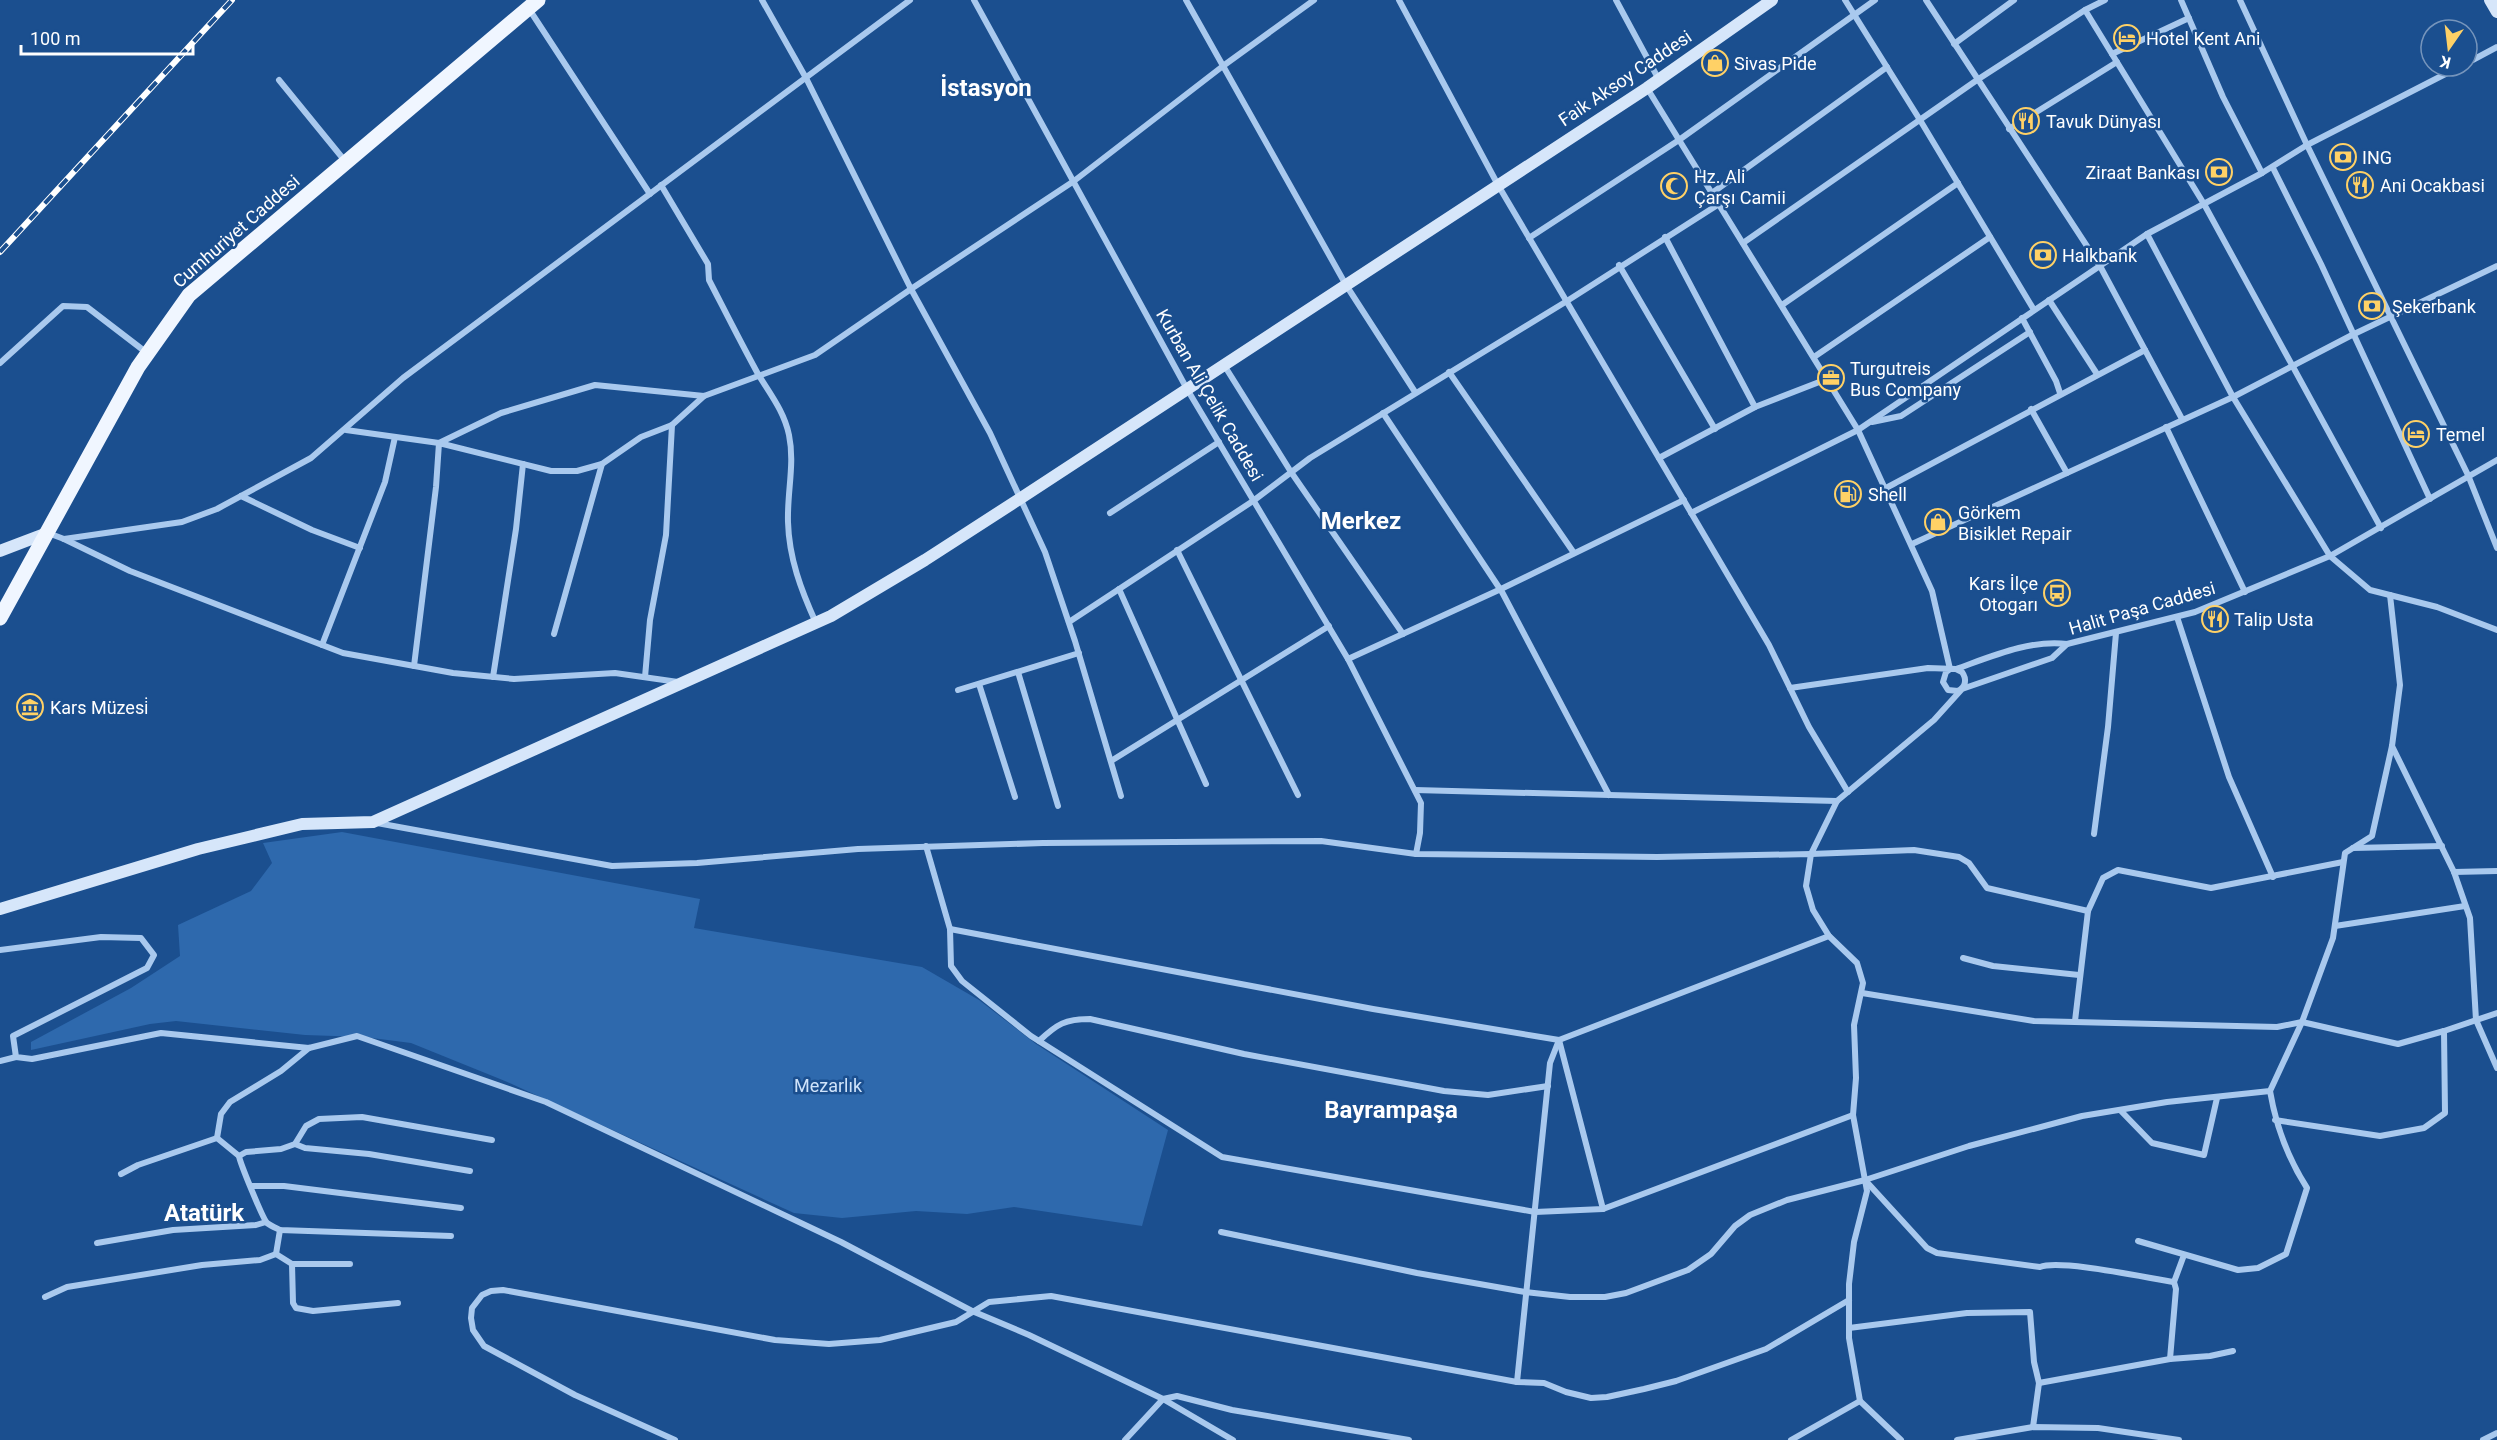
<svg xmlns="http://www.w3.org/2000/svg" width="2497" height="1440" viewBox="0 0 2497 1440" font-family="Roboto,sans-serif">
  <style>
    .green { fill: #2e69ad }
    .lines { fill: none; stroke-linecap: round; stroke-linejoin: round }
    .street { stroke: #a9c9ee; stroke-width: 6 }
    .secondary { stroke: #d6e6fa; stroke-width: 12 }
    .primary { stroke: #f0f6ff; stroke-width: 15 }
    .rail-casing { stroke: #fff; stroke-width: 6 }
    .rail { stroke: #1b4f8f; stroke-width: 4; stroke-dasharray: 11; stroke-linecap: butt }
    .labels { text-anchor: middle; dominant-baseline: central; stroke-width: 5; stroke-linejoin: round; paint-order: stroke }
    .poi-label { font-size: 18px; fill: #fff; stroke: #1b4f8f; text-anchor: start }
    .street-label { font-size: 18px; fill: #fff; stroke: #1b4f8f }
    .park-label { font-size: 18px; fill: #cfe3fa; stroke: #1b4f8f }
    .district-label { font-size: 24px; font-weight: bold; fill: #fff; stroke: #1b4f8f }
  </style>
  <rect width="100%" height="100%" fill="#1b4f8f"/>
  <polygon class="green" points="342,832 700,899 694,928 922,967 979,1000 1036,1044 1168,1130 1142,1226 1014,1207 967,1214 916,1211 842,1218 794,1213 505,1081 411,1043 364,1037 305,1035 176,1021 150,1024 31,1050 31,1042 131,988 180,956 178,925 251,891 272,863 263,843"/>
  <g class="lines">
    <g class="street">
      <polyline points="762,0 806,78 911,289 990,433 1045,552 1075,641 1121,796"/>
      <polyline points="974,0 1187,389 1348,659 1421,803 1420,833 1416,854"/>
      <polyline points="1186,0 1346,285 1415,392"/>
      <polyline points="1399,0 1498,185 1769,645 1809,727 1848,792"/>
      <polyline points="1616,0 1658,78"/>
      <polyline points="1845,0 1920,120 2034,310"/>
      <polyline points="1926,0 2100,266 2182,419"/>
      <polyline points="2181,0 2223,97 2262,173"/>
      <polyline points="2240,0 2307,145 2468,475 2497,548"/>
      <polyline points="529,9 650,194"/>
      <polyline points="2085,10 2204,204 2381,528"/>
      <polyline points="1954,44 2014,0"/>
      <polyline points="2112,54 2189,18"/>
      <polyline points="2467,63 2497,47"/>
      <polyline points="279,80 345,161"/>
      <polyline points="1647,88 1858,430 1932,591 1950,669"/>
      <polyline points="2009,129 2117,62"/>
      <polyline points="2273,168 2321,264 2430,499"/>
      <path d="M661,185L708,264L709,280C725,311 741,343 758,374C770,394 784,411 789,435C795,464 787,492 788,522C789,558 801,590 816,623"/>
      <polyline points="1712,193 1887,67"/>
      <polyline points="2147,234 2233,397 2330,556 2370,590 2437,607 2497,630"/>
      <polyline points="1665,237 1755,407"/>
      <polyline points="1529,238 1679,140 1875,0"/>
      <polyline points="1743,243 1977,80 2085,10 2105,0"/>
      <polyline points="1619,265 1715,429"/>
      <polyline points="2049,300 2097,374"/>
      <polyline points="1782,305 1958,183"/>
      <polyline points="2022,318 2056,381 2060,393"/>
      <polyline points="1814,357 1990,237"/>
      <polyline points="0,363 63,306 87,307 147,353"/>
      <polyline points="1224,365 1291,472 1403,634"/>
      <polyline points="1449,372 1574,553"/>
      <polyline points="2031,409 2067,473"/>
      <polyline points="1383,413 1502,592 1609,795"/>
      <polyline points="1872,422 1901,416 2030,332"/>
      <polyline points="2166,427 2245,592"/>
      <polyline points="346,430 439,443 501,413 595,385 704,396 815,355 911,289 1074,181 1223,66 1314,0"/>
      <polyline points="1659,458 1755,407 1827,379"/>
      <polyline points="1886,488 2145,350"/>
      <polyline points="241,496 312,530 360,548"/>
      <polyline points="1110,513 1219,442"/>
      <polyline points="1691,513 1858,430 2147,234 2262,173 2307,145 2461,66"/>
      <polyline points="48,533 64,539 130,571 343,653 453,673 514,679 615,673 678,682"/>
      <polyline points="64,539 182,522 217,509 311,458 403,378 910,0"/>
      <polyline points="1912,544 2233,397 2352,335 2497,266"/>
      <polyline points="1177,550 1298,795"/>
      <polyline points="1119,589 1206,784"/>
      <polyline points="2177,617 2229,777 2273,877"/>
      <polyline points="1069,622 1253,501 1310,458 1567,301 1719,204"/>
      <polyline points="554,634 602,464"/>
      <polyline points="322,645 385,482 395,437"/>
      <polyline points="1348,659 1501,589 1684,500"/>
      <polyline points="414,666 436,487 439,443 551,471 577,471 602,464 641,437 672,425 704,396"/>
      <path d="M1956,669C1990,657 2031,639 2067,644"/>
      <polyline points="1018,672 1058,806"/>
      <polyline points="493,677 516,529 523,464"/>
      <polyline points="645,677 650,620 666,535 672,425"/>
      <polyline points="979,684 1015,797"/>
      <path d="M1790,688L1928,668L1956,669L1962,672C1967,679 1966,687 1958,691L1948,690L1943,682L1946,672L1950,669"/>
      <polyline points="958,690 1079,653"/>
      <polyline points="2392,746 2454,872 2470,918 2476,1020 2497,1068"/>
      <polyline points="1111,761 1329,626"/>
      <polyline points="1415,790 1837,801"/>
      <polyline points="377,823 612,866 697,863 858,849 1043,843 1321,841 1416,854 1657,857 1811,854 1806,886 1813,910 1829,936 1857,963 1863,983 1854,1025 1856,1078 1853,1115 1867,1191 1854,1242 1849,1284 1849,1338 1860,1401 1901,1440"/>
      <polyline points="2094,834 2108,727 2116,633"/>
      <polyline points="926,846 950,929 951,966 962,981 1031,1036 1222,1157 1535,1212 1603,1209 1853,1115"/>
      <polyline points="2353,848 2442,846"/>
      <polyline points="2454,872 2497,871"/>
      <polyline points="2088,911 1987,888 1969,863 1959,857 1914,850 1811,854 1837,801 1934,720 1962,689 2052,658 2067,644 2195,612 2330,556 2497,460"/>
      <polyline points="2335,926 2465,906"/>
      <polyline points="950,929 1373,1009 1559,1040 1829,936"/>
      <polyline points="0,950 101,937 141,938 154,955 147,968 13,1036 16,1057 32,1059 161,1033 309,1048 357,1036 546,1102 841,1242 972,1311 1029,1335 1163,1399 1233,1440"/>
      <polyline points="1963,958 1993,966 2079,975"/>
      <polyline points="1862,993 2034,1021 2277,1027 2302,1022 2398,1044 2444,1031 2497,1013"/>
      <polyline points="2075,1021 2088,911 2103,878 2118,870 2211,888 2343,862"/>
      <polyline points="1559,1040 1603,1209"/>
      <path d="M1039,1041C1057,1024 1065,1019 1090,1019L1244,1054L1444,1091L1488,1095L1548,1086"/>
      <polyline points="0,1061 16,1057"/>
      <polyline points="2121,1111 2152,1143 2204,1155 2217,1098"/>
      <polyline points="2275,1120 2380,1136 2424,1128 2445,1113 2444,1031"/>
      <path d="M217,1138L239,1156C240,1163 263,1219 267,1223C271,1226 276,1228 280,1230L451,1236"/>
      <polyline points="217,1138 221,1114 230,1102 281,1071 309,1048"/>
      <polyline points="295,1144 305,1148 369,1154 470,1171"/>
      <polyline points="239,1156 246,1152 281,1149 295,1144 306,1126 319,1119 362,1117 492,1140"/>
      <polyline points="121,1174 138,1165 217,1138"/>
      <path d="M1865,1180L1927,1248L1937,1253L2040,1267C2060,1259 2147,1278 2174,1282"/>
      <polyline points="252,1186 284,1186 461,1208"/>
      <polyline points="1221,1232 1417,1273 1525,1292 1570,1297 1605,1297 1626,1293 1688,1270 1711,1254 1735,1226 1750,1215 1787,1200 1865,1180 1969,1146 2082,1116 2167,1102 2270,1091 2302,1022 2333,938 2345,853 2372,836 2392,746 2400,685 2390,595"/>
      <path d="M2138,1241L2238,1270L2258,1268L2286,1254L2307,1188C2287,1157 2276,1126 2270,1091"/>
      <polyline points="97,1243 173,1230 256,1225 266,1222"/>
      <polyline points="276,1254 292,1264 350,1264"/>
      <polyline points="276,1254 280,1230"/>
      <polyline points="292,1264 293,1303 296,1308 313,1311 398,1303"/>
      <polyline points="45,1297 67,1287 202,1265 260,1260 276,1254"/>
      <polyline points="1849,1328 1967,1313 2030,1312 2034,1362 2039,1383 2033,1427"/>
      <polyline points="2170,1359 2176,1289 2174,1282 2184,1255"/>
      <polyline points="1517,1382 1550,1063 1559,1040"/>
      <polyline points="2039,1383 2170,1359 2210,1356 2233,1351"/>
      <polyline points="675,1440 575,1395 484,1346 473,1330 471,1318 472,1308 482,1295 491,1291 503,1290 775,1340 829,1344 880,1340 956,1322 989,1302 1051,1296 1517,1382 1544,1383 1566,1392 1591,1398 1607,1397 1644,1389 1676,1381 1766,1349 1849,1300"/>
      <polyline points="1125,1440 1163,1399 1177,1396 1232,1410 1409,1440"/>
      <polyline points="1791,1440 1860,1401"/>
      <polyline points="1957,1440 2033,1427 2098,1428 2179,1440"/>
      <polyline points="2483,1440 2497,1433"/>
    </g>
    <g class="secondary">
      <polyline points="2490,0 2497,12"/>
      <polyline points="0,551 47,533"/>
      <polyline points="0,909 198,849 302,824 373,822 831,616 925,560 1021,498 1647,88 1772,0"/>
    </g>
    <polyline class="primary" points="0,618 138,367 189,295 538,0"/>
    <defs>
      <polyline id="rail" points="0,252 232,0"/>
    </defs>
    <use href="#rail" class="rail-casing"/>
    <use href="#rail" class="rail"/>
  </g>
  <defs>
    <symbol id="hotel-ring" viewBox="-11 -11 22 22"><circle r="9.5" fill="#1b4f8f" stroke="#ffd166" stroke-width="1.5"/><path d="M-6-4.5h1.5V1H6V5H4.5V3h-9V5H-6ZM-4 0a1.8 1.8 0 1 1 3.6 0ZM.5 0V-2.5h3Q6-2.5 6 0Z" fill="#ffd166"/></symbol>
    <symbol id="shop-ring" viewBox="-11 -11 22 22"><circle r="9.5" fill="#1b4f8f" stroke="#ffd166" stroke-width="1.5"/><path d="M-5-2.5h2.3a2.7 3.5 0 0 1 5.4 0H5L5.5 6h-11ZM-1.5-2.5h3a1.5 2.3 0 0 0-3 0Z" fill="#ffd166"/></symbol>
    <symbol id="restaurant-ring" viewBox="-11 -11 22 22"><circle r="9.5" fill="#1b4f8f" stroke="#ffd166" stroke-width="1.5"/><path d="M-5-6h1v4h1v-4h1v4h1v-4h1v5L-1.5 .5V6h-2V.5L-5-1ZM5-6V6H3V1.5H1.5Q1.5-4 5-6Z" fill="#ffd166"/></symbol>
    <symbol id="bank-ring" viewBox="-11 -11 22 22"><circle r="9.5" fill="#1b4f8f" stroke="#ffd166" stroke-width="1.5"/><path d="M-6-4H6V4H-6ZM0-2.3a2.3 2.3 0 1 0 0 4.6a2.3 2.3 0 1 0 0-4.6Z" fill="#ffd166"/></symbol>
    <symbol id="mosque-ring" viewBox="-11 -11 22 22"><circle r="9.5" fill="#1b4f8f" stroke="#ffd166" stroke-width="1.5"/><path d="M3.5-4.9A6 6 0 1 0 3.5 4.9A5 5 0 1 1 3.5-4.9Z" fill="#ffd166"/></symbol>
    <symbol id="office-ring" viewBox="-11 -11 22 22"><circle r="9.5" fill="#1b4f8f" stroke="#ffd166" stroke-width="1.5"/><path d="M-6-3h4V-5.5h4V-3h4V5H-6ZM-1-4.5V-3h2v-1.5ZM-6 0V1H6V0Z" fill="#ffd166"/></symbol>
    <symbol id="fuel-ring" viewBox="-11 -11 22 22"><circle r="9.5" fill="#1b4f8f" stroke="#ffd166" stroke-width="1.5"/><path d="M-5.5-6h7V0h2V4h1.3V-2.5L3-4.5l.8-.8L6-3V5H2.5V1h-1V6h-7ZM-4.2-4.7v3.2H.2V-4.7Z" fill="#ffd166"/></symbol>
    <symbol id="bus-ring" viewBox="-11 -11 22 22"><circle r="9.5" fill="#1b4f8f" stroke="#ffd166" stroke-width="1.5"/><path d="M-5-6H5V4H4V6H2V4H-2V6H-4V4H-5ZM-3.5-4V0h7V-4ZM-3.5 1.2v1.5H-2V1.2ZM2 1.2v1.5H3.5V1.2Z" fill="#ffd166"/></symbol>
    <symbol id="museum-ring" viewBox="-11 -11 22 22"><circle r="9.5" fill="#1b4f8f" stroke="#ffd166" stroke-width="1.5"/><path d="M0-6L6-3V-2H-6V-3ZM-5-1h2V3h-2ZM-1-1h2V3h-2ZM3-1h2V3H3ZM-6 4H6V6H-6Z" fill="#ffd166"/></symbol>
  </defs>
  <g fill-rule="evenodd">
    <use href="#hotel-ring" x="2112" y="23" width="30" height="30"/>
    <use href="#shop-ring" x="1700" y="48" width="30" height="30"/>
    <use href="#restaurant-ring" x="2011" y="106" width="30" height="30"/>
    <use href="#bank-ring" x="2328" y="142" width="30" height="30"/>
    <use href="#bank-ring" x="2204" y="157" width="30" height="30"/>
    <use href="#restaurant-ring" x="2345" y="170" width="30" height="30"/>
    <use href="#mosque-ring" x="1659" y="171" width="30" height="30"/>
    <use href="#bank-ring" x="2028" y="240" width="30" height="30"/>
    <use href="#bank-ring" x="2357" y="291" width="30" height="30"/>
    <use href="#office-ring" x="1816" y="363" width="30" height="30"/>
    <use href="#hotel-ring" x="2401" y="419" width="30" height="30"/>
    <use href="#fuel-ring" x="1833" y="479" width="30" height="30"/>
    <use href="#shop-ring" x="1923" y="507" width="30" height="30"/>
    <use href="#bus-ring" x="2042" y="578" width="30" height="30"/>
    <use href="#restaurant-ring" x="2200" y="604" width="30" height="30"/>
    <use href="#museum-ring" x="15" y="692" width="30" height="30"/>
  </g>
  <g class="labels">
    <g class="poi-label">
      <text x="2146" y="38">Hotel Kent Ani</text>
      <text x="1734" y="63">Sivas Pide</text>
      <text x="2046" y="121">Tavuk Dünyası</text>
      <text x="2362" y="157">ING</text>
      <text x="2200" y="172" text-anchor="end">Ziraat Bankası</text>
      <text x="1694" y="176">Hz. Ali<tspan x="1694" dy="21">Çarşı Camii</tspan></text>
      <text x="2380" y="185">Ani Ocakbasi</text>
      <text x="2062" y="255">Halkbank</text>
      <text x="2392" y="306">Şekerbank</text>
      <text x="1850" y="368">Turgutreis<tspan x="1850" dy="21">Bus Company</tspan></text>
      <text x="2436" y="434">Temel</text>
      <text x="1868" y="494">Shell</text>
      <text x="1958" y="512">Görkem<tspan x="1958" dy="21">Bisiklet Repair</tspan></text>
      <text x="2038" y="583" text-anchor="end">Kars İlçe<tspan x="2038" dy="21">Otogarı</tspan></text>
      <text x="2234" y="619">Talip Usta</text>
      <text x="50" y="707">Kars Müzesi̇</text>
    </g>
    <g class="street-label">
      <text transform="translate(1625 78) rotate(-34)">Faik Aksoy Caddesi</text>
      <text transform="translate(236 231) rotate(-41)">Cumhuriyet Caddesi</text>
      <text transform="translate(1210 395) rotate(60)">Kurban Ali Çelik Caddesi</text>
      <text transform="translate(2142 608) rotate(-16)">Halit Paşa Caddesi</text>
    </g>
    <g class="park-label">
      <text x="828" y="1085">Mezarlık</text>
    </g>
    <g class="district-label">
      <text x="986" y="88">İstasyon</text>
      <text x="1361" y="521">Merkez</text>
      <text x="1391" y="1110">Bayrampaşa</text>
      <text x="204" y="1213">Atatürk</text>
    </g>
  </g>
  <g transform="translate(2449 48) rotate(194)"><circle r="28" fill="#1b4f8f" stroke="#7695bc" stroke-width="1.5"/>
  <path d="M0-4.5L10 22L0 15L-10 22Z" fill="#ffd166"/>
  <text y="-9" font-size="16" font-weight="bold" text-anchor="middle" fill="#ffffff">K</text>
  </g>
  <path d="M21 45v9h172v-9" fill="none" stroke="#ffffff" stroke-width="3"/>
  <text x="30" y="45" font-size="18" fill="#ffffff" stroke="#1b4f8f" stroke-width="4.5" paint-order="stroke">100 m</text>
</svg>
